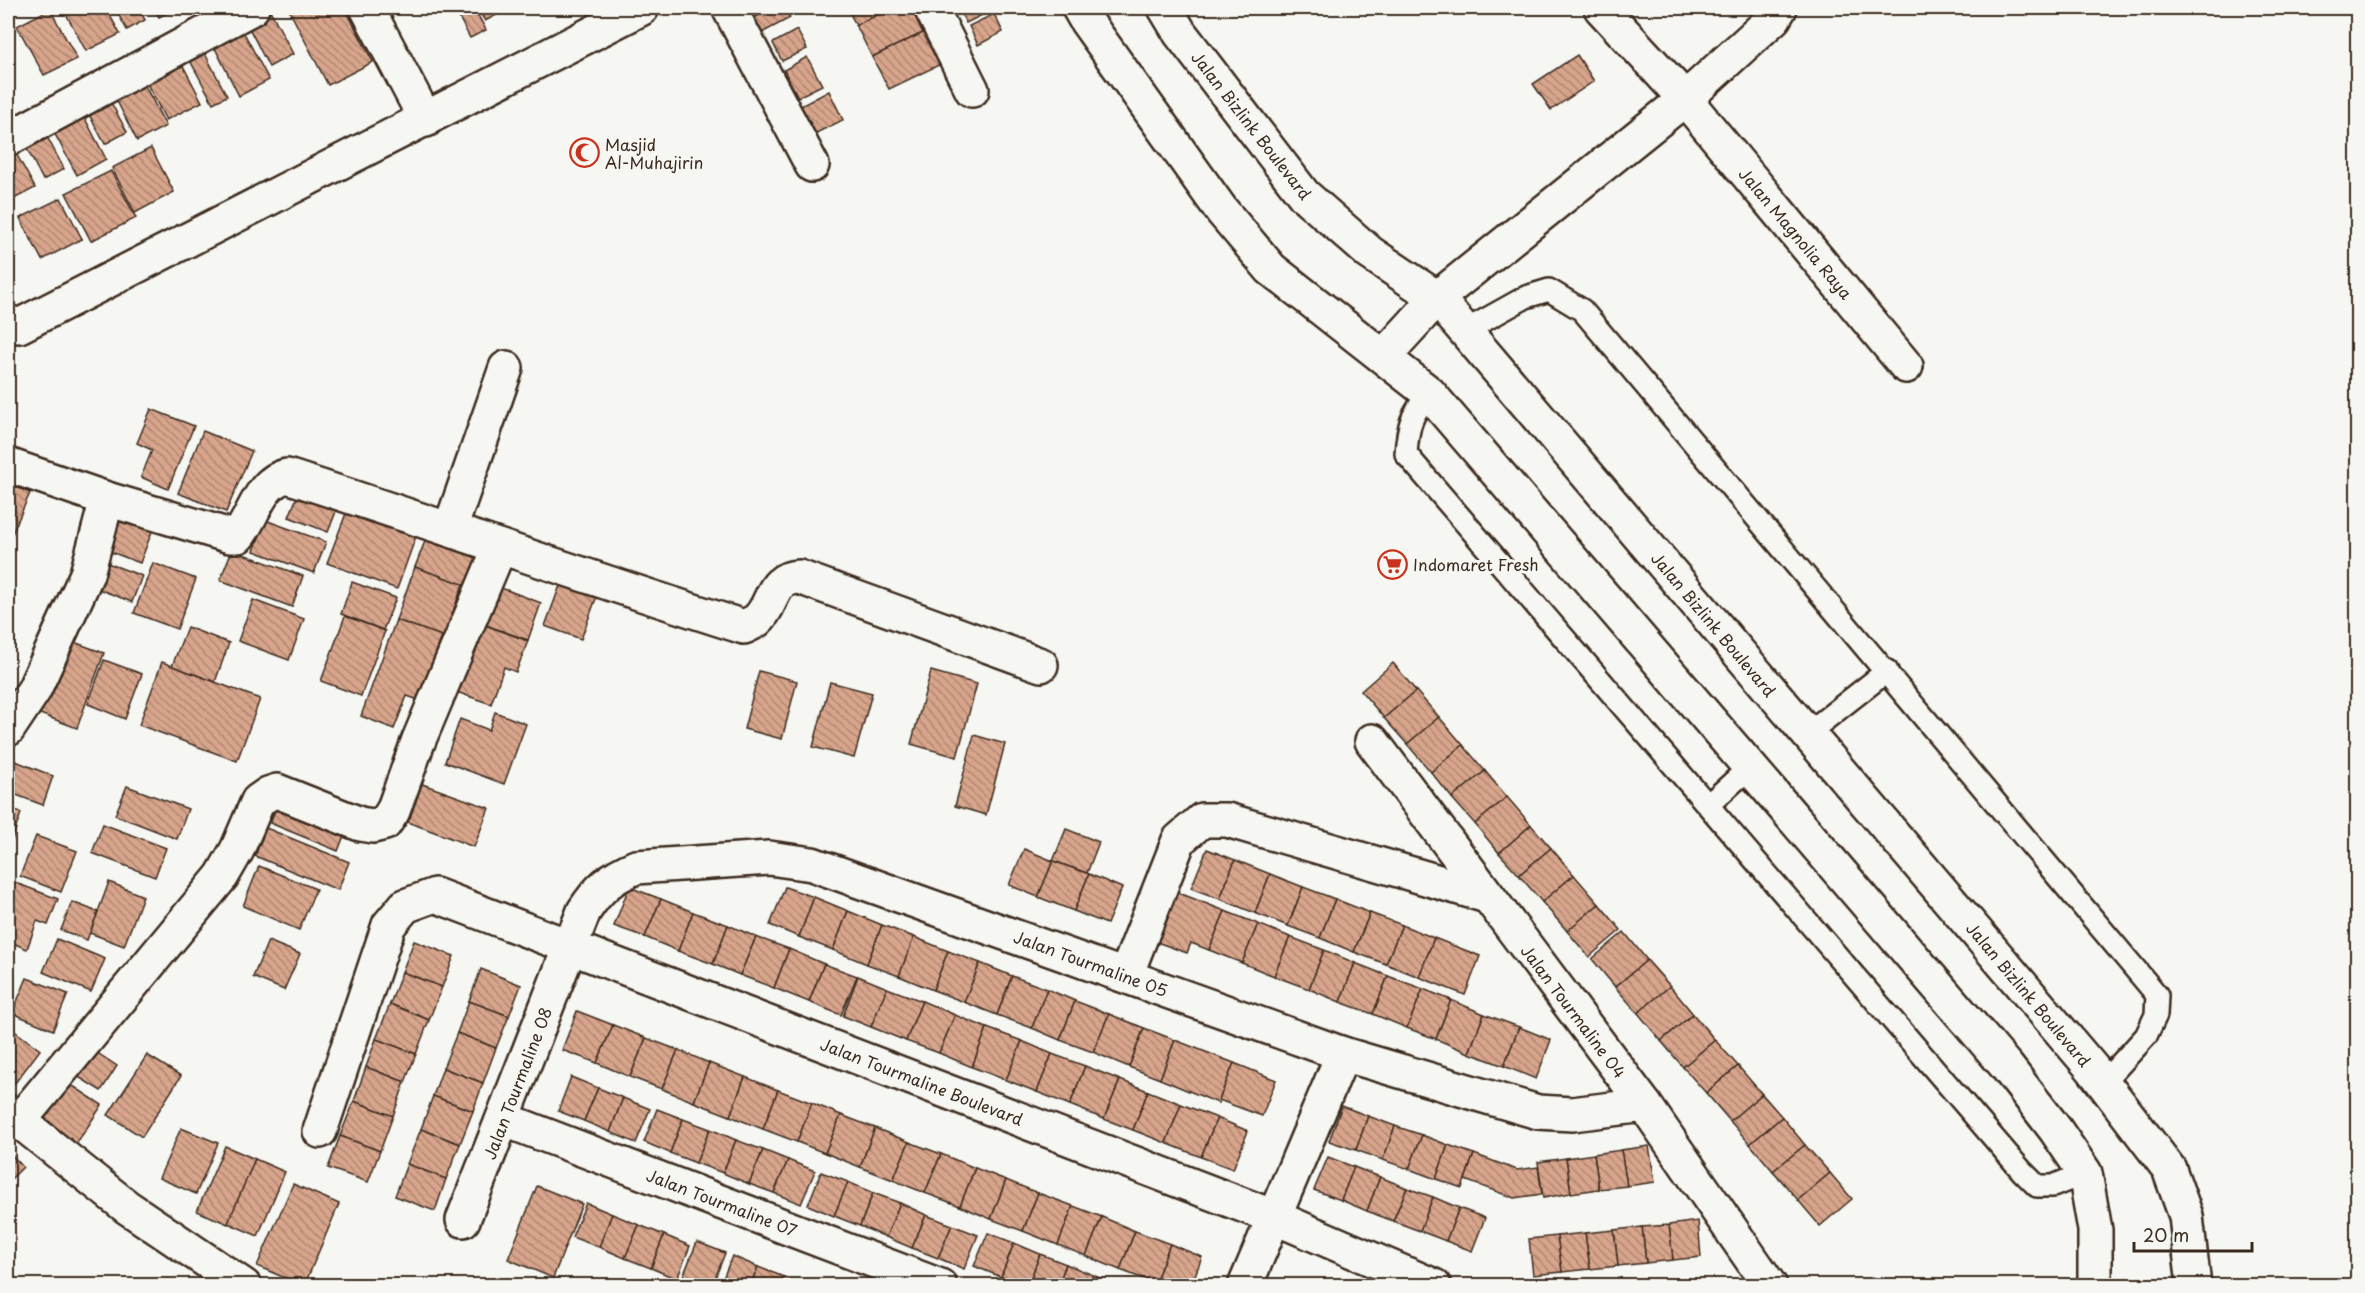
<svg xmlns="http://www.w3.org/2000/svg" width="2365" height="1293" viewBox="0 0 2365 1293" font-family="'Playpen Sans',sans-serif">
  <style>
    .building { fill: url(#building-back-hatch); stroke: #3b2a1e; stroke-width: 1.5 }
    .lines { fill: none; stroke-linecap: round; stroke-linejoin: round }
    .lane-casing { stroke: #3b2a1e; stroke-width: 26 }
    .street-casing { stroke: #3b2a1e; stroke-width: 38 }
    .secondary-casing { stroke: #3b2a1e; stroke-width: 38 }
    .lane { stroke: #f6f6f2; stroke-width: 21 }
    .street { stroke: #f6f6f2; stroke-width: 33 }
    .secondary { stroke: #f6f6f2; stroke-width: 33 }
    .labels { text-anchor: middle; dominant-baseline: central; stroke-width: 6; stroke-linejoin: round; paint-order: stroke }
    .street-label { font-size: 16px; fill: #3b2a1e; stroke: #f6f6f2 }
    .poi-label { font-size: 16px; fill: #3b2a1e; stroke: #f6f6f2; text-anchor: start }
  </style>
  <defs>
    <pattern id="building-back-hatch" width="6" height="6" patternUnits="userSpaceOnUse" patternTransform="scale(1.5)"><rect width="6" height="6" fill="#d8a58c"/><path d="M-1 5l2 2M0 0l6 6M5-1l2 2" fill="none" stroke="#b08772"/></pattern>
  </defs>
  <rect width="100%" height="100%" fill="#f6f6f2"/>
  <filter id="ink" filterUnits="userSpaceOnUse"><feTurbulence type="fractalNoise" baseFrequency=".0167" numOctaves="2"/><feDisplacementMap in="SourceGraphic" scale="12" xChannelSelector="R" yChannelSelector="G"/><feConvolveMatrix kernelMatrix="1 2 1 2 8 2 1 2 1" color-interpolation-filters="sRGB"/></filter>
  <g filter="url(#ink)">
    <g class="building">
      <polygon points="63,8 106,8 120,34 86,51"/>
      <polygon points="115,8 139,8 145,20 127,30"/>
      <polygon points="153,8 177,8 159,17"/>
      <polygon points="269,8 293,54 269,67 245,20"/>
      <polygon points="288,8 345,8 373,62 328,85"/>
      <polygon points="454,8 474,8 486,30 470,38"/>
      <polygon points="477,8 507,8 508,9 485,21"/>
      <polygon points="773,8 784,8 790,18 756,36 748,21"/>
      <polygon points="847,8 892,8 856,25"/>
      <polygon points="892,8 916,8 927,31 872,57 856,25"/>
      <polygon points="958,8 993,8 994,9 966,23"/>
      <polygon points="50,9 77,59 44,75 17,26"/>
      <polygon points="994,14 1003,32 978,45 969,26"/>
      <polygon points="797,30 807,49 782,61 773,43"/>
      <polygon points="243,31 269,80 239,96 214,46"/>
      <polygon points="927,31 943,63 889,89 872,57"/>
      <polygon points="201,46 227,96 213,103 186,53"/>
      <polygon points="1577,55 1594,81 1551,110 1533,84"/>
      <polygon points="807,57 822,85 798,97 784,70"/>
      <polygon points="179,58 202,102 166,120 143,76"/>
      <polygon points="141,78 166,126 137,141 113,93"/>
      <polygon points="829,91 843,120 814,134 799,107"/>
      <polygon points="108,97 127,132 105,144 86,109"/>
      <polygon points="79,107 106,159 77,175 49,123"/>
      <polygon points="44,131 64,169 43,180 23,141"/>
      <polygon points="12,146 35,188 8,202 8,148"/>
      <polygon points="151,148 174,192 135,213 112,168"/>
      <polygon points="111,171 136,218 91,241 66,193"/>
      <polygon points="61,198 82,239 42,260 20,218"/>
      <polygon points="151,409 194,426 168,489 141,477 152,450 137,443"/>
      <polygon points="203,431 252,451 226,512 178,493"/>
      <polygon points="303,482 342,496 328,532 289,517"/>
      <polygon points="8,483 30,493 12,534 8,532"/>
      <polygon points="350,503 419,528 397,589 327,563"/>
      <polygon points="122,508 156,521 140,563 106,550"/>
      <polygon points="265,520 326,542 314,573 254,551"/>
      <polygon points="430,528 481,547 467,586 415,567"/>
      <polygon points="232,550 303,576 292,607 220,580"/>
      <polygon points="102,561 142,576 132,602 93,587"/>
      <polygon points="153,563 196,579 177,629 134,613"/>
      <polygon points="415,567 463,584 444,637 396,620"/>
      <polygon points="565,572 601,585 581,639 545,626"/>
      <polygon points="352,582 396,598 383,630 341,614"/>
      <polygon points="488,583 541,603 528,640 474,621"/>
      <polygon points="253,600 304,619 289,660 238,641"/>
      <polygon points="345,616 385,631 361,696 321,681"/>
      <polygon points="396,620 442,636 419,700 407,696 394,729 361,716"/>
      <polygon points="474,621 528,641 516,672 504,667 491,704 448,689"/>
      <polygon points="187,627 229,643 215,682 172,666"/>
      <polygon points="63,638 104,653 77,728 35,712"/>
      <polygon points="104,660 142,674 125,719 88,704"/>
      <polygon points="162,662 260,699 237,761 139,725"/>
      <polygon points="1393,663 1416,691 1384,718 1361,691"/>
      <polygon points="759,671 797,681 782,739 744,729"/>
      <polygon points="931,671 977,684 957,757 911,744"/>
      <polygon points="830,682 872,693 854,758 813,747"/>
      <polygon points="1416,691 1439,717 1407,744 1384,718"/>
      <polygon points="495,712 526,724 504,784 445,762 460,719 489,730"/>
      <polygon points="1439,717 1463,745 1431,772 1407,744"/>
      <polygon points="974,735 1005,744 986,815 955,806"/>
      <polygon points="1463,745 1485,771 1452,798 1431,772"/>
      <polygon points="8,758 53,776 43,805 8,792"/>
      <polygon points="1485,771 1507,797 1475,824 1452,798"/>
      <polygon points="414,781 489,808 474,847 400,819"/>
      <polygon points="127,786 188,809 177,839 115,815"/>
      <polygon points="281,795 349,823 338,851 270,823"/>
      <polygon points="1507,797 1531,825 1499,853 1475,824"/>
      <polygon points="8,808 21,813 14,834 8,832"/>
      <polygon points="103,824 166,848 155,877 92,853"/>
      <polygon points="1531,825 1551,848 1519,875 1499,853"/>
      <polygon points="266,828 349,862 338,890 255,856"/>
      <polygon points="1066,829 1099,842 1087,873 1053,861"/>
      <polygon points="8,832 14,834 8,852"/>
      <polygon points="36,836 77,851 61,892 20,876"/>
      <polygon points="1551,848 1574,875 1542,902 1519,875"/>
      <polygon points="1024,849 1053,861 1038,897 1009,885"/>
      <polygon points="1207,849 1235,860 1220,899 1191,888"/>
      <polygon points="1235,860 1270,874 1255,913 1220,899"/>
      <polygon points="1053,861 1089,874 1074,911 1038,897"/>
      <polygon points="259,866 316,889 299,930 243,906"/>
      <polygon points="1089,874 1122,888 1107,924 1074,911"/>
      <polygon points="1270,874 1303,887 1288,926 1255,913"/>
      <polygon points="1574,875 1599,904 1567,931 1542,902"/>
      <polygon points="8,880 58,899 48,925 37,921 27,949 8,941"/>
      <polygon points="109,882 143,896 124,946 90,933"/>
      <polygon points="629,887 661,899 645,937 614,926"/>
      <polygon points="785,887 814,897 799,937 770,925"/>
      <polygon points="1303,887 1335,899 1320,938 1288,926"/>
      <polygon points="1174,891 1225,911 1209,950 1191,943 1187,953 1154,941"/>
      <polygon points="814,897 848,911 833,950 799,937"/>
      <polygon points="661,899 693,912 678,951 645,937"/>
      <polygon points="1335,899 1370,913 1354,952 1320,938"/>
      <polygon points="72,902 98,912 87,940 61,930"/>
      <polygon points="1599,904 1621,930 1589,957 1567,931"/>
      <polygon points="848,911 882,925 867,964 833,950"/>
      <polygon points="1225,911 1258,924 1242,963 1209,950"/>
      <polygon points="693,912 728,925 713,964 678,951"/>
      <polygon points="1370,913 1402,925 1386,964 1354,952"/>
      <polygon points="1258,924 1290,937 1274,976 1242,963"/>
      <polygon points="728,925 756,937 740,975 713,964"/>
      <polygon points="882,925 914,937 899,976 867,964"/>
      <polygon points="1402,925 1434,938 1419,977 1386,964"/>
      <polygon points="1624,932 1647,960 1615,987 1592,959"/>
      <polygon points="756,937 789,949 774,988 740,975"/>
      <polygon points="914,937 948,951 933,990 899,976"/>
      <polygon points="1290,937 1324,950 1309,989 1274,976"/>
      <polygon points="1434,938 1480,956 1465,995 1419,977"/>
      <polygon points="57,939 105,959 91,992 43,972"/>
      <polygon points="268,941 300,954 284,990 253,977"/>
      <polygon points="414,941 454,956 442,987 402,972"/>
      <polygon points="789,949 824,964 809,1002 774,988"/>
      <polygon points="1324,950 1355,963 1340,1002 1309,989"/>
      <polygon points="948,951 980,963 964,1002 933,990"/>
      <polygon points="1647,960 1670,986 1638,1013 1615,987"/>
      <polygon points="980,963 1012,976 997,1015 964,1002"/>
      <polygon points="1355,963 1388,976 1373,1014 1340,1002"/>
      <polygon points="824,964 857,976 841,1015 809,1002"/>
      <polygon points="481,969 521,985 509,1016 469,1001"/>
      <polygon points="402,972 442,987 429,1020 390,1004"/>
      <polygon points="858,976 887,988 871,1027 843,1016"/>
      <polygon points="1012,976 1047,989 1032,1028 997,1015"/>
      <polygon points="1388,976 1423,989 1407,1028 1373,1014"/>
      <polygon points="27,978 68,994 53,1030 12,1013"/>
      <polygon points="1670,986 1693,1014 1661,1041 1638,1013"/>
      <polygon points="887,988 922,1001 906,1041 871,1027"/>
      <polygon points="1047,989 1075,1001 1060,1040 1032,1028"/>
      <polygon points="1423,989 1451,1000 1436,1039 1407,1028"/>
      <polygon points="1451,1000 1484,1014 1469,1053 1436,1039"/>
      <polygon points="469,1001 509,1016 496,1048 457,1033"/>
      <polygon points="922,1001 955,1015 939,1053 906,1041"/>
      <polygon points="1075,1001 1109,1014 1093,1052 1060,1040"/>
      <polygon points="390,1004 429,1020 416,1054 376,1039"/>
      <polygon points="577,1011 613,1025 597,1063 562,1050"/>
      <polygon points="1109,1014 1144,1028 1129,1067 1093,1052"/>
      <polygon points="1484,1014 1519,1027 1504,1066 1469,1053"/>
      <polygon points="1693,1014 1715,1040 1683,1067 1661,1041"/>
      <polygon points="955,1015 987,1028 972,1067 939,1053"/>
      <polygon points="613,1025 646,1038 630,1077 597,1063"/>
      <polygon points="8,1026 40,1050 15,1083 8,1078"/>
      <polygon points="1519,1027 1551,1040 1536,1079 1504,1066"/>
      <polygon points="987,1028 1022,1041 1006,1080 972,1067"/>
      <polygon points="1144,1028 1175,1040 1160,1079 1129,1067"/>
      <polygon points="457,1033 496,1048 483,1083 443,1068"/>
      <polygon points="646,1038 678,1050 662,1089 630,1077"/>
      <polygon points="376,1039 416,1054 405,1082 366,1067"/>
      <polygon points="1175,1040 1234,1063 1218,1103 1160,1079"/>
      <polygon points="1715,1040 1738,1066 1706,1093 1683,1067"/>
      <polygon points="1022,1041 1052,1054 1037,1092 1006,1080"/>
      <polygon points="93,1050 117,1066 101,1091 77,1076"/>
      <polygon points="678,1050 709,1063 694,1102 662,1089"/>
      <polygon points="1052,1054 1085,1066 1070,1105 1037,1092"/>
      <polygon points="147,1055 181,1076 142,1137 108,1115"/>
      <polygon points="709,1063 745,1077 730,1116 694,1102"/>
      <polygon points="1234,1063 1276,1080 1262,1116 1219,1100"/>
      <polygon points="1085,1066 1120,1080 1104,1119 1070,1105"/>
      <polygon points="1738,1066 1762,1094 1730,1121 1706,1093"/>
      <polygon points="366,1067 405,1082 393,1116 354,1101"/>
      <polygon points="443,1068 483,1083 473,1111 433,1096"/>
      <polygon points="59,1077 102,1105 75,1146 32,1118"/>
      <polygon points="571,1077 598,1088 584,1121 558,1111"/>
      <polygon points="745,1077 778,1090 763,1129 730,1116"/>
      <polygon points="1120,1080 1148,1091 1133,1130 1104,1119"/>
      <polygon points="598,1088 623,1098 610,1132 584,1121"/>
      <polygon points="778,1090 812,1103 797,1142 763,1129"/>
      <polygon points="1148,1091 1181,1104 1166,1143 1133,1130"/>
      <polygon points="1762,1094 1782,1117 1750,1144 1730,1121"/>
      <polygon points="433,1096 473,1111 460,1144 421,1129"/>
      <polygon points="623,1098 650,1109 636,1143 610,1132"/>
      <polygon points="354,1101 393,1116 380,1151 340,1136"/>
      <polygon points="812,1103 841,1115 825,1153 797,1142"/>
      <polygon points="1181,1104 1217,1118 1201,1157 1166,1143"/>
      <polygon points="1342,1106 1368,1116 1356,1150 1329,1141"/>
      <polygon points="657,1109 683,1119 670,1153 644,1142"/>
      <polygon points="841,1115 875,1128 860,1167 825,1153"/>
      <polygon points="1368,1116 1395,1126 1383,1160 1356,1150"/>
      <polygon points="1782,1117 1805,1145 1773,1171 1750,1144"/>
      <polygon points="1217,1118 1248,1131 1233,1169 1201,1157"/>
      <polygon points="683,1119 710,1129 696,1163 670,1153"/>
      <polygon points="1395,1126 1422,1135 1409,1169 1383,1160"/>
      <polygon points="181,1128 218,1143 196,1194 159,1178"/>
      <polygon points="875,1128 909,1142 893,1180 860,1167"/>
      <polygon points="421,1129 460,1144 446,1179 407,1164"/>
      <polygon points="710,1129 736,1140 723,1173 696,1163"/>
      <polygon points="1422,1135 1448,1145 1436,1179 1409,1169"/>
      <polygon points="340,1136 380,1151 368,1182 328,1168"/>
      <polygon points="736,1140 763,1150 749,1184 723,1173"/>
      <polygon points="909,1142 941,1154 925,1193 893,1180"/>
      <polygon points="1448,1145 1474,1154 1462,1188 1436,1179"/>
      <polygon points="1805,1145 1830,1173 1798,1200 1773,1171"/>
      <polygon points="225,1146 255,1159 228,1224 197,1211"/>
      <polygon points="1649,1146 1655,1182 1627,1186 1621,1150"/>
      <polygon points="763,1150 788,1160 774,1193 749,1184"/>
      <polygon points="1621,1150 1627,1186 1599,1189 1594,1154"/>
      <polygon points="8,1151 23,1167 8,1182"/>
      <polygon points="941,1154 975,1168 960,1206 925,1193"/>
      <polygon points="1474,1154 1517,1170 1538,1167 1542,1194 1514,1198 1465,1180"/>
      <polygon points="1594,1154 1599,1189 1571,1193 1566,1158"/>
      <polygon points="1328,1157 1354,1167 1341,1200 1314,1190"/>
      <polygon points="1566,1158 1571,1193 1543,1198 1538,1162"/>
      <polygon points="255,1159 285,1172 258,1236 228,1223"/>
      <polygon points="788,1160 815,1171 801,1204 774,1193"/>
      <polygon points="407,1164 446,1179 435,1211 395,1196"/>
      <polygon points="1354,1167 1380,1177 1367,1211 1341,1200"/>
      <polygon points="975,1168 1006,1180 991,1219 960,1206"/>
      <polygon points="821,1172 848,1182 834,1216 808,1205"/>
      <polygon points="1830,1173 1852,1199 1820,1226 1798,1200"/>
      <polygon points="1380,1177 1407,1188 1393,1221 1367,1211"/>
      <polygon points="1006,1180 1038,1193 1023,1231 991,1219"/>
      <polygon points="848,1182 873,1193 860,1226 834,1216"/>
      <polygon points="293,1184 339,1204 304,1286 257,1266"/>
      <polygon points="537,1186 582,1204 553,1278 508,1259"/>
      <polygon points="1407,1188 1433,1197 1420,1231 1393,1221"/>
      <polygon points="873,1193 900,1203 886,1237 860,1226"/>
      <polygon points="1038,1193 1073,1206 1058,1245 1023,1231"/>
      <polygon points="1433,1197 1459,1208 1446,1241 1420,1231"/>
      <polygon points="586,1203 612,1214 599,1247 572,1237"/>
      <polygon points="900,1203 926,1215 912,1248 886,1237"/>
      <polygon points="1073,1206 1102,1217 1086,1256 1058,1245"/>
      <polygon points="1459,1208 1485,1218 1472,1251 1446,1241"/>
      <polygon points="612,1214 639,1225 625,1258 599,1247"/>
      <polygon points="926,1215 952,1225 938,1258 912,1248"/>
      <polygon points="1102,1217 1135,1231 1120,1270 1086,1256"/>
      <polygon points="1698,1221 1701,1257 1673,1260 1669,1225"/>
      <polygon points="639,1225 664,1235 651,1268 625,1258"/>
      <polygon points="952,1225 978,1235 964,1269 938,1258"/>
      <polygon points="1669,1225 1673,1260 1646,1263 1642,1227"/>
      <polygon points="1642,1227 1646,1263 1618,1266 1614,1230"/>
      <polygon points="1614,1230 1618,1266 1590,1269 1585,1233"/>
      <polygon points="1135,1231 1170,1244 1155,1283 1120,1270"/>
      <polygon points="988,1233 1014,1243 1001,1277 974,1266"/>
      <polygon points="1585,1233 1590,1269 1562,1272 1557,1236"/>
      <polygon points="664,1235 690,1246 677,1279 651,1268"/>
      <polygon points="1557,1236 1562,1272 1533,1275 1529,1239"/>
      <polygon points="697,1242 725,1253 712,1286 679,1286"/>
      <polygon points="1014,1243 1040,1254 1028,1286 1001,1277"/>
      <polygon points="1170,1244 1202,1257 1191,1286 1161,1286 1155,1283"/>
      <polygon points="1040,1254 1066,1264 1058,1286 1028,1286"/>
      <polygon points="732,1256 758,1267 750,1286 720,1286"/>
      <polygon points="1066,1264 1093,1275 1089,1286 1058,1286"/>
      <polygon points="758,1267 784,1277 780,1286 750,1286"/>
      <polygon points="1093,1275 1117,1286 1089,1286"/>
      <polygon points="784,1277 804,1286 780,1286"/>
    </g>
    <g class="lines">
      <defs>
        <g id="lane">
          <polyline points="1465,331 1526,297 1549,290 1582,310 2157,995 2156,1015 2146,1036 2103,1083"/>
          <path d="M1429,393C1411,416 1408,424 1406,454L2022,1171L2037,1186H2053L2085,1173"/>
          <polyline points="1808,733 1887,671"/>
          <polyline points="1709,804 1750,767"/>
        </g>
        <g id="street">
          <polyline points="367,8 426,120"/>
          <polyline points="729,8 812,165"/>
          <polyline points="931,8 972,90"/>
          <polyline points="1601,8 1685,99 1906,366"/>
          <polyline points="8,139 252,8"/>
          <polyline points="8,322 19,326 642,8"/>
          <polyline points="1384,356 1437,298 1685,99 1774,18 1780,8"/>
          <path d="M8,465L107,499L230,536H238C254,516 260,481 287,476C440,525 591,579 744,627C748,625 753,623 757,620C775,604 769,578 799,577L1041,665"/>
          <polyline points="450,529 506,368"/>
          <polyline points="8,729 34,690 87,574 107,499"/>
          <polyline points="1372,741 1645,1105 1770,1286"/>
          <polyline points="1126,975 1179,840 1202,820 1227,820 1487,896"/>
          <polyline points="8,1112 127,1207 244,1286"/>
          <polyline points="503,1119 940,1286"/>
          <polyline points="19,1121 222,876 237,850 258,801 268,794 277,791 360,824 373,826 385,823 393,811 418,742 500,547"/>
          <polyline points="320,1131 389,925 405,906 435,895 1274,1217 1434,1286"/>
          <path d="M463,1220L584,911C599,888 610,878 636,867L769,858L812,864L1343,1054L1538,1112L1572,1114L1645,1105"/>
          <polyline points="1245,1286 1343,1054"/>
        </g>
        <g id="secondary">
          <polyline points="1079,8 1087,22 1222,211 1271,269 1429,393 2007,1067 2055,1129 2085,1173 2095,1230 2095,1286"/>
          <polyline points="1165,8 1180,33 1304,195 1370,253 1437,298 2092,1068 2169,1169 2186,1216 2194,1286"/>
        </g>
      </defs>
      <use href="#lane" class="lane-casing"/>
      <use href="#street" class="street-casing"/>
      <use href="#secondary" class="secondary-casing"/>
      <use href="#lane" class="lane"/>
      <use href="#street" class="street"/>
      <use href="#secondary" class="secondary"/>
    </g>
  </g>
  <defs>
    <symbol id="mosque-ring" viewBox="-11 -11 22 22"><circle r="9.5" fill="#f6f6f2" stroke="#c8321e" stroke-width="1.5"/><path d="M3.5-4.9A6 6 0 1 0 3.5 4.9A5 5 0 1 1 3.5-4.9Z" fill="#c8321e"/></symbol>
    <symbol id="supermarket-ring" viewBox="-11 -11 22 22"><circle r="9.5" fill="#f6f6f2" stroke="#c8321e" stroke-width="1.5"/><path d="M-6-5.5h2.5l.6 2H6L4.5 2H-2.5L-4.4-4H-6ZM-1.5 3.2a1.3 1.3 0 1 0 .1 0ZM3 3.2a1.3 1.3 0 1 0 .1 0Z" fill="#c8321e"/></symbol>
  </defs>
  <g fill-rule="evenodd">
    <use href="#mosque-ring" x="568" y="136" width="33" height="33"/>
    <use href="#supermarket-ring" x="1376" y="548" width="33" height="33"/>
  </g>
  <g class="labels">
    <g class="street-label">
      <text transform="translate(1252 125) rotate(52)">Jalan Bizlink Boulevard</text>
      <text transform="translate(1796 233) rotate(50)">Jalan Magnolia Raya</text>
      <text transform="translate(1714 624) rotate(50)">Jalan Bizlink Boulevard</text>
      <text transform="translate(1091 963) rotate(20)">Jalan Tourmaline 05</text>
      <text transform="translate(2029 994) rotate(50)">Jalan Bizlink Boulevard</text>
      <text transform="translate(1574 1011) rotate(53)">Jalan Tourmaline 04</text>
      <text transform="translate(922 1081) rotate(21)">Jalan Tourmaline Boulevard</text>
      <text transform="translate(517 1083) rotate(-69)">Jalan Tourmaline 08</text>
      <text transform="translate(722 1202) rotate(21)">Jalan Tourmaline 07</text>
    </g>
    <g class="poi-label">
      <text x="605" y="144">Masjid<tspan x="605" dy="18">Al-Muhajirin</tspan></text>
      <text x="1413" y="564">Indomaret Fresh</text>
    </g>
  </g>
  <rect width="2365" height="1293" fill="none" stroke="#f6f6f2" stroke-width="30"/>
  <rect x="15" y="15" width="2335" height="1263" fill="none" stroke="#3b2a1e" stroke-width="2" filter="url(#ink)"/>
  <path d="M2134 1242v9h118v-9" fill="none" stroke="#3b2a1e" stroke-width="3"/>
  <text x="2143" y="1242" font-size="18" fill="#3b2a1e" stroke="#f6f6f2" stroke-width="4.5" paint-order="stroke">20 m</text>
</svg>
